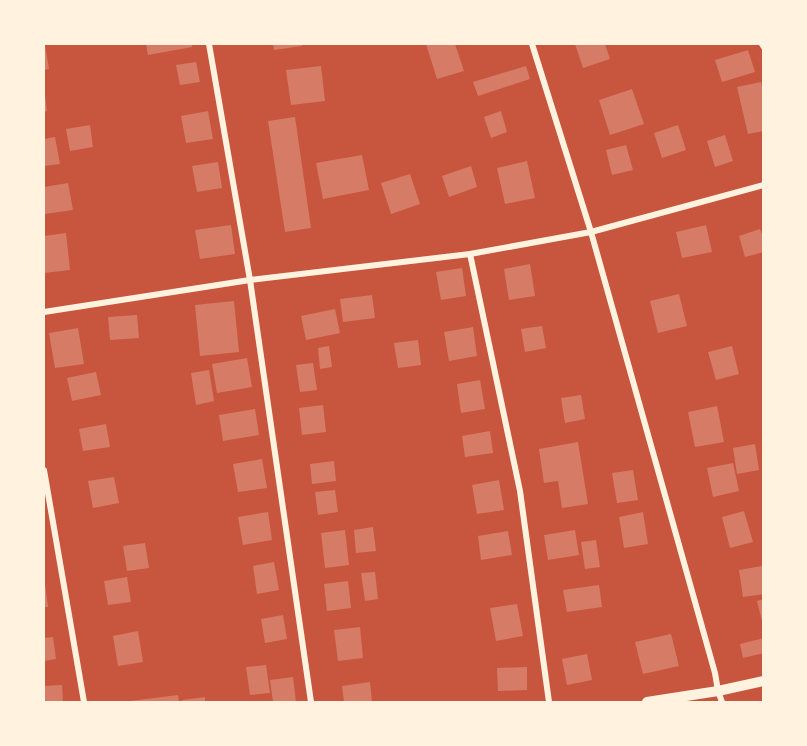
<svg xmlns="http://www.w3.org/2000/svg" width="807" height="746" viewBox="0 0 807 746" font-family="Helvetica,sans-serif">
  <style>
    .building { fill: #d67c66 }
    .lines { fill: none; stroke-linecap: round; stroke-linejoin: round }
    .minor { stroke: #fff3e0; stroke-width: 6 }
    .tertiary { stroke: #fff3e0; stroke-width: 10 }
  </style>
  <rect width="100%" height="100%" fill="#c8553d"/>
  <g class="building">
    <polygon points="146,44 192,44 192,47 148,55"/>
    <polygon points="273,44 302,44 302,46 274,50"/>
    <polygon points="426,44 455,44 464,71 437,79"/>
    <polygon points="575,44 605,44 610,59 583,68"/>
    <polygon points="44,45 45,45 49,69 44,70"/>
    <polygon points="748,50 755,72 722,82 715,60"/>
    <polygon points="196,62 200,82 180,85 176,65"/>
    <polygon points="321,66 325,101 291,105 286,70"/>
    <polygon points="526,66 530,79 478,96 473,82"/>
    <polygon points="761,82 764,95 764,131 748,134 737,87"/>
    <polygon points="632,89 644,124 610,135 599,100"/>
    <polygon points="44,95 45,95 47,111 44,112"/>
    <polygon points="208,111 213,139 186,143 181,116"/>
    <polygon points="501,111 507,132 491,138 484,117"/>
    <polygon points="295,117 311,228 285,232 268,121"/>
    <polygon points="90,125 93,147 70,151 66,129"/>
    <polygon points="678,125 686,150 662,158 654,133"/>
    <polygon points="725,135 733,161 715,167 707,141"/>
    <polygon points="55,137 60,164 44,166 44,139"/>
    <polygon points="626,145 633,170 612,175 606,150"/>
    <polygon points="362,155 369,190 323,199 316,163"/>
    <polygon points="527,161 535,198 505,204 497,168"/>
    <polygon points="218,162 222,188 197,192 192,166"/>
    <polygon points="471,166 477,187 449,197 442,176"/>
    <polygon points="410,174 420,204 391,214 381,183"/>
    <polygon points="68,183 73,210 45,214 44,187"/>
    <polygon points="231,225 235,254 200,259 195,230"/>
    <polygon points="706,225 712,252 682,258 676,232"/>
    <polygon points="760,229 764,239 764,252 745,257 739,236"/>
    <polygon points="66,233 70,270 44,273 44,236"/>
    <polygon points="530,264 535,296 509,300 504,269"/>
    <polygon points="462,268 466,296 441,300 436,272"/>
    <polygon points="679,294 687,326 658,333 650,301"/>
    <polygon points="372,295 375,318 343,322 340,299"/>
    <polygon points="234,301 239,352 200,356 195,305"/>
    <polygon points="335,309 340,333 306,340 301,316"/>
    <polygon points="137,315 139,338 110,340 108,317"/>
    <polygon points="542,326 546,348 525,352 521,329"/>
    <polygon points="473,327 477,356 449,361 444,332"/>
    <polygon points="78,328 84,364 55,368 49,333"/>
    <polygon points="418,340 421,365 398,368 394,343"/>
    <polygon points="329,346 332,367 320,369 318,348"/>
    <polygon points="732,346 739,374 716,380 708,352"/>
    <polygon points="247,358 252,387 217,393 212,364"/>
    <polygon points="313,363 317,390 300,392 296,365"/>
    <polygon points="209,370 214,401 196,405 191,373"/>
    <polygon points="96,372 101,395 72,401 67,378"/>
    <polygon points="480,380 485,409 461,413 457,384"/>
    <polygon points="581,395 585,419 565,423 561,398"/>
    <polygon points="323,405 326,432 302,435 299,408"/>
    <polygon points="717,406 724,442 695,447 688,412"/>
    <polygon points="255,409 259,435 223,441 219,415"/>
    <polygon points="106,424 110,447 83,451 79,429"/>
    <polygon points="490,431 493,453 465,457 462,436"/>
    <polygon points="578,442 588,504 562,508 558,481 544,483 539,449"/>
    <polygon points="755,444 759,470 737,474 733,448"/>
    <polygon points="262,459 267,488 238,492 233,464"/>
    <polygon points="334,461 336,481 312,484 310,464"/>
    <polygon points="733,463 739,491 713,497 707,468"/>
    <polygon points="633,470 638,500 617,503 612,473"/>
    <polygon points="114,477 119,503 93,508 88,481"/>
    <polygon points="499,480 504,510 477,514 472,485"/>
    <polygon points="335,490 338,512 318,515 315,492"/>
    <polygon points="744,511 753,542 730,548 722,517"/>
    <polygon points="268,512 272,540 243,545 238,517"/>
    <polygon points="643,512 648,544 624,548 619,517"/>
    <polygon points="373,527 376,551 356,553 354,530"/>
    <polygon points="345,530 349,565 325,568 321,533"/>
    <polygon points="575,530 579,555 548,560 544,535"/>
    <polygon points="508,531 512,555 481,560 478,536"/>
    <polygon points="596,540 600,567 585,569 581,542"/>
    <polygon points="145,543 149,568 127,571 123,546"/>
    <polygon points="274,562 279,590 257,594 253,566"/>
    <polygon points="762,566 764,594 743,597 739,570"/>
    <polygon points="375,572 378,599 365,601 361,573"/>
    <polygon points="127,577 131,602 108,605 104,581"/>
    <polygon points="348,581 351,608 327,611 324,584"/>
    <polygon points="44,584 45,584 48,607 44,607"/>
    <polygon points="599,585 602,607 567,612 563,590"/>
    <polygon points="764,599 764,625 763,625 757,601"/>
    <polygon points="517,604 523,636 496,641 490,608"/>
    <polygon points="283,615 287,639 265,643 261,619"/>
    <polygon points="360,627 363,658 338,661 334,630"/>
    <polygon points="138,631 143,662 118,666 113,636"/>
    <polygon points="671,634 679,666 643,674 635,642"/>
    <polygon points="53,637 56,659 44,661 44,638"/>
    <polygon points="764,638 764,653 743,658 740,644"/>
    <polygon points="587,654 592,680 567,685 562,659"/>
    <polygon points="266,665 270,693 250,695 246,667"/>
    <polygon points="527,667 527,690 498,691 497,668"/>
    <polygon points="293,677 296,702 273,702 270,680"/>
    <polygon points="370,682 372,702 344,702 342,686"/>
    <polygon points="62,685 63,702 44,702 44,686"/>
    <polygon points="178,695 179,702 130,702 130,701"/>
    <polygon points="205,697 205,702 182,702 182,700"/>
  </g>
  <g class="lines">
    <g class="minor">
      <polyline points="209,44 250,280 311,702"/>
      <polyline points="532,44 591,232 715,673 718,691 722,702"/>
      <polyline points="762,44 764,47"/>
      <polyline points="470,254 520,491 549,702"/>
      <polyline points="44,312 250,280 470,254 591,232 764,185"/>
      <polyline points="44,470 84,702"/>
    </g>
    <polyline class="tertiary" points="647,702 718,691 764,681"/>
  </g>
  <rect width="807" height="746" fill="none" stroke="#fff3e0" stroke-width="90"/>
</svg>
